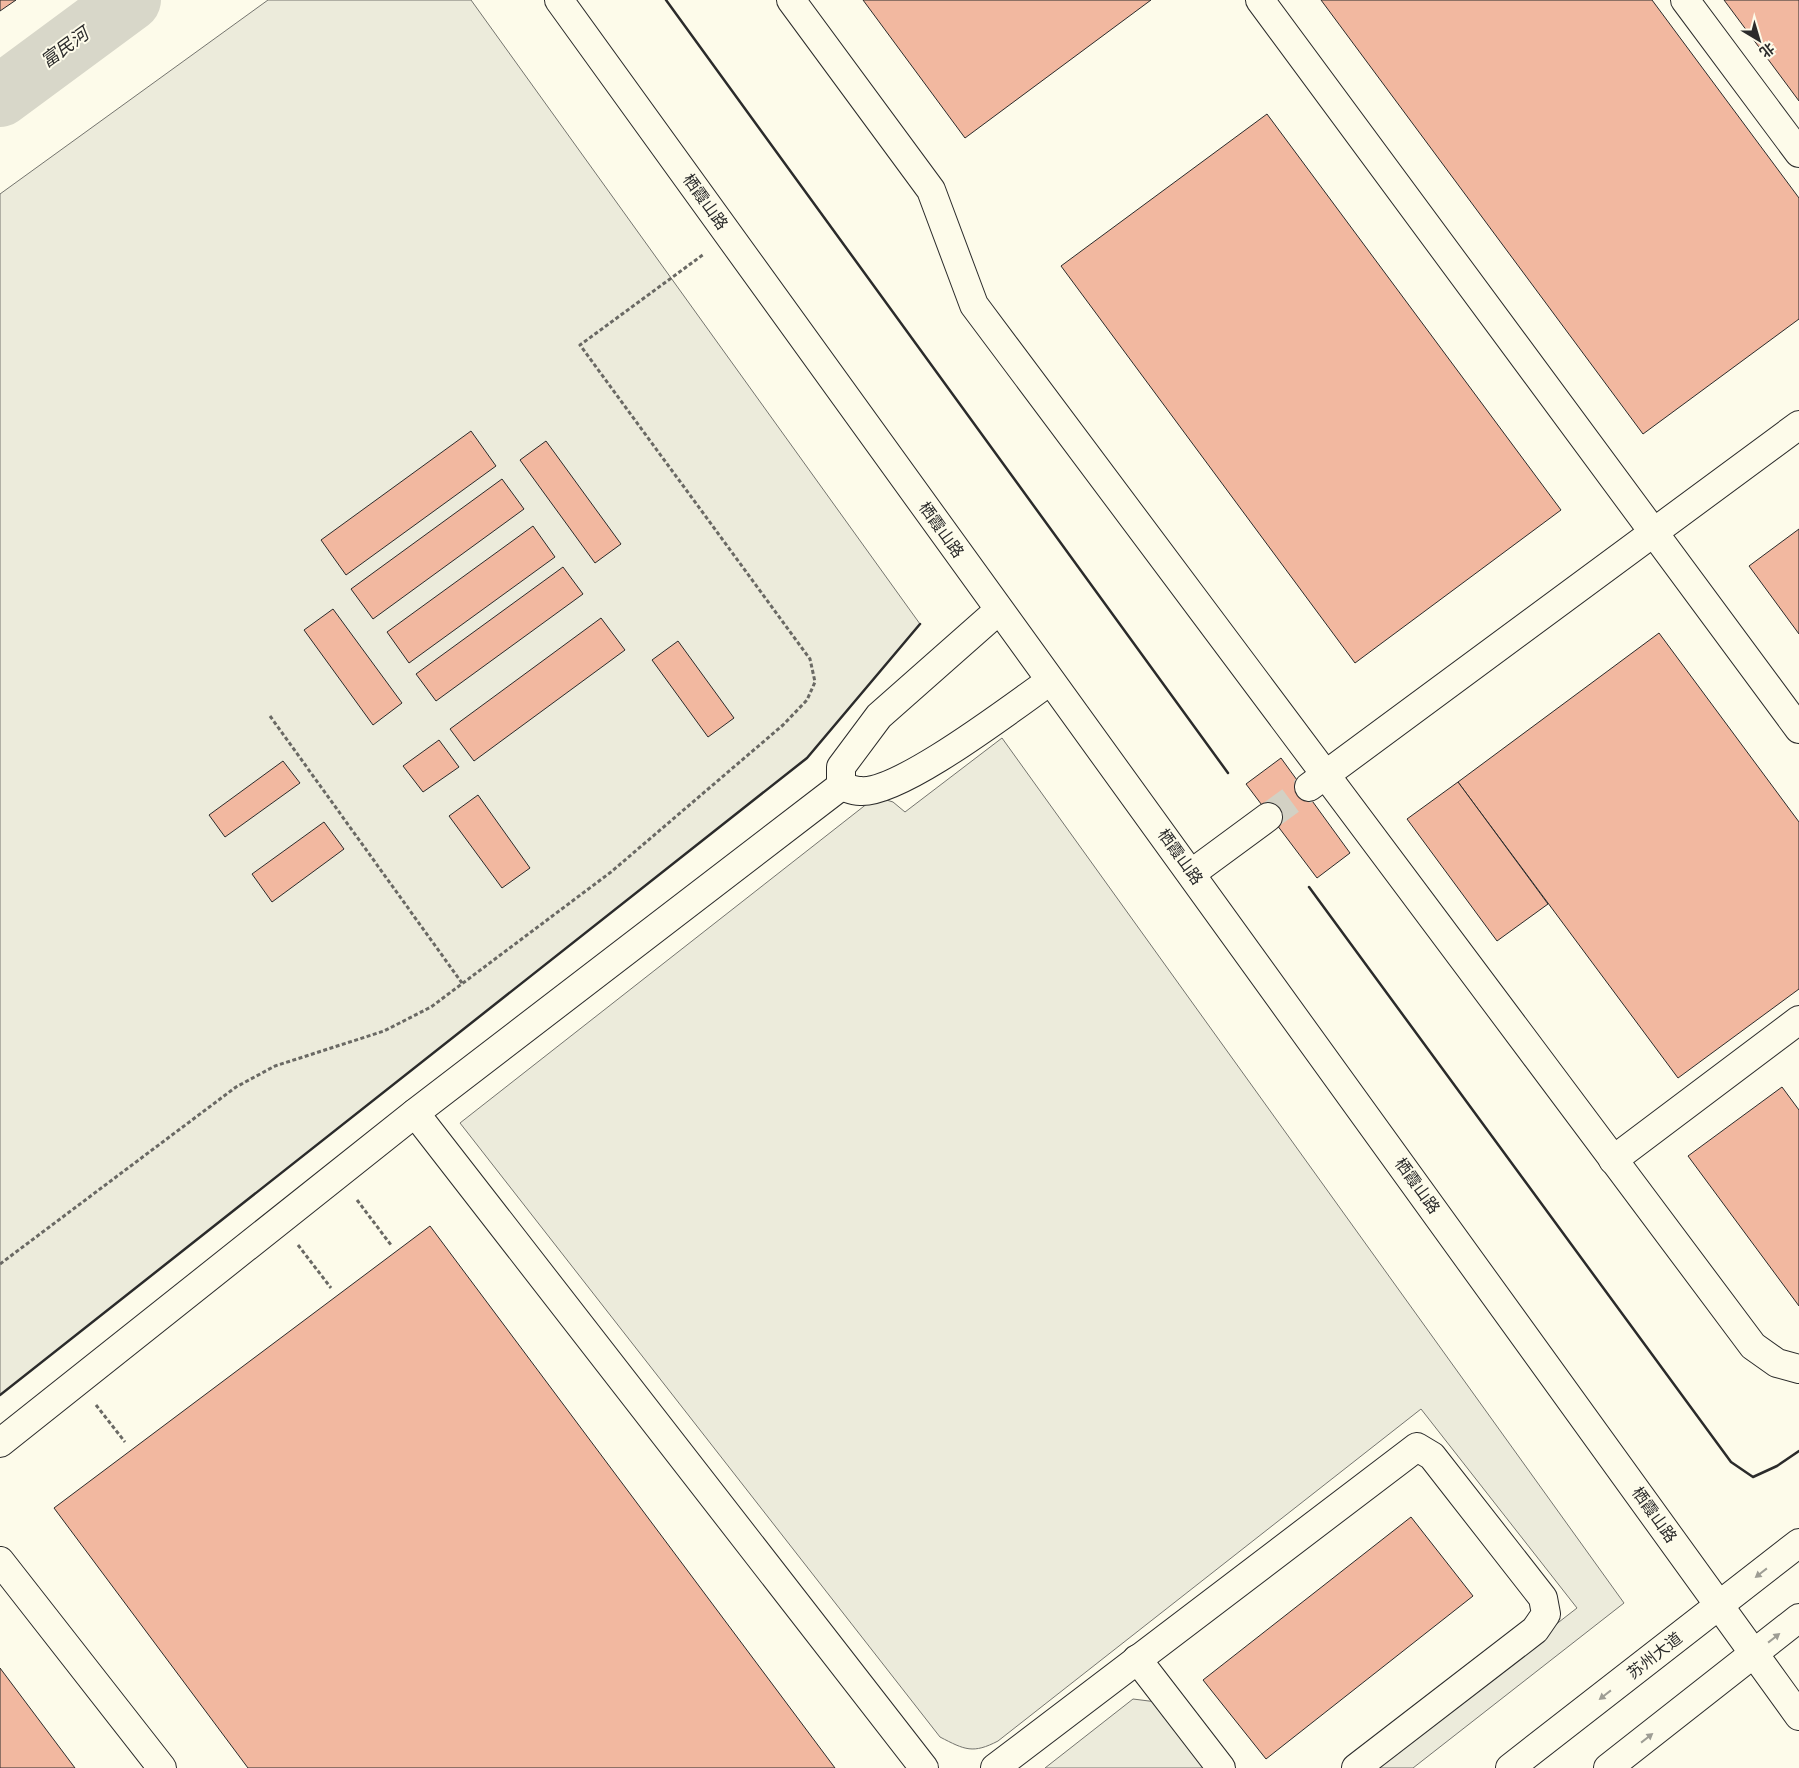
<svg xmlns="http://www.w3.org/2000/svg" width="1799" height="1768" viewBox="0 0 1799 1768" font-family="Spectral,'Noto Sans SC',serif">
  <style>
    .green { fill: #ecebdb; stroke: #74746e }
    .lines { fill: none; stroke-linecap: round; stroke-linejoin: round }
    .river { stroke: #d8d7c9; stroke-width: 62 }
    .building { fill: #f2b8a0; stroke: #2b2b2b }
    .minor-tunnel { stroke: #d3d1c4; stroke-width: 28; stroke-dasharray: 28 14; stroke-linecap: butt }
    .minor-casing { stroke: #2b2b2b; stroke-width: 30 }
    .path { stroke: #6a6964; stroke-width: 3; stroke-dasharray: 4 2.5; stroke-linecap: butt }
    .minor { stroke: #fdfbea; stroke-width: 28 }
    .wall { stroke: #2b2b2b; stroke-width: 2.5 }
    .oneway { fill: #9e9d94 }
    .labels { text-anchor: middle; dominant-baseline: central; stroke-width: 4; stroke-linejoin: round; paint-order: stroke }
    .street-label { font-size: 16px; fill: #2b2b2b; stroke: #fdfbea }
    .water-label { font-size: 18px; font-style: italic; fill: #2b2b2b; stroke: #fdfbea }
  </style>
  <rect width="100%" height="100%" fill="#fdfbea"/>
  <g class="green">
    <polygon points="268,0 471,0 920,624 807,758 0,1395 0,194"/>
    <path d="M1002,738L1624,1603L1413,1768H1371L1577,1608L1421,1409L998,1741C973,1754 965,1750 940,1737L460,1123L868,803L880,798L893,802L905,812Z"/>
    <polygon points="1133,1699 1157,1702 1210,1768 1045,1768"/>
  </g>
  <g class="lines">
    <polyline class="river" points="0,96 130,0"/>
  </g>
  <g class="building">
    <polygon points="0,0 16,0 0,11"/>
    <polygon points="863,0 1151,0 965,138"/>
    <polygon points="1321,0 1652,0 1799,198 1799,319 1643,434"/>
    <polygon points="1724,0 1799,0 1799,101"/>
    <polygon points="1267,114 1561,510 1355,663 1061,266"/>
    <polygon points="471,431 496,466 346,575 321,540"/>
    <polygon points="546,441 621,544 595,563 520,460"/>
    <polygon points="502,479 524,509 373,619 351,589"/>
    <polygon points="533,526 555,557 409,663 387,632"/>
    <polygon points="1799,529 1799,634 1749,566"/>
    <polygon points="563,567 583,594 436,701 416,674"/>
    <polygon points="333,609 402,703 373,725 304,630"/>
    <polygon points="601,618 625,650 474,761 450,729"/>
    <polygon points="1659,633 1799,822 1799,989 1678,1078 1458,782"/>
    <polygon points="678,641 734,718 708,737 652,660"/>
    <polygon points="439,740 459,767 423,792 403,766"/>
    <polygon points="1281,758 1350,853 1317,878 1246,784"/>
    <polygon points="283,761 300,783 225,837 209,815"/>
    <polygon points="1458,782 1548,904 1497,941 1407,819"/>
    <polygon points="478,795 530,868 502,888 449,816"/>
    <polygon points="324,822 344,849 272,902 252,874"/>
    <polygon points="1782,1087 1799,1110 1799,1306 1688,1156"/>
    <polygon points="430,1226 835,1768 248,1768 54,1508"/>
    <polygon points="1411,1517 1473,1596 1266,1759 1203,1680"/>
    <polygon points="0,1668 75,1768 0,1768"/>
  </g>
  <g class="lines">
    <polyline class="minor-tunnel" points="1268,817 1309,787"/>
    <defs>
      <g id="minor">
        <polyline points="559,0 1799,1716"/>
        <polyline points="791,0 931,190 974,305 1753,1346 1777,1363 1799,1369"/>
        <polyline points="1260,0 1799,729"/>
        <polyline points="1685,0 1799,153"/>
        <path d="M999,610L879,716L841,767V786C847,788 854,791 860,791C899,795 1014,706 1050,681"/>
        <polyline points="1309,787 1799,425"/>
        <polyline points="1192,873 1268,817"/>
        <polyline points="415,1113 924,1768"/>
        <polyline points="1613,1160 1799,1020"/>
        <polyline points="0,1443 415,1113 841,786"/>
        <polyline points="0,1561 162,1768"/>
        <polyline points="1137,1659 1221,1768"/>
        <polyline points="995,1768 1417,1447 1432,1456 1543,1598 1546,1614 1535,1630 1356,1768"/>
        <polyline points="1510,1768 1799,1543"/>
        <polyline points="1608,1768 1799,1618"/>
      </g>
    </defs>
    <use href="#minor" class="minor-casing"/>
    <g class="path">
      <polyline points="270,716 462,983"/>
      <polyline points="357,1200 391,1245"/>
      <polyline points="298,1245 331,1288"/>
      <polyline points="0,1264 236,1087 275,1066 384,1031 431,1007 611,872 783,725 807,700 815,682 810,659 580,345 704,254"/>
      <polyline points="96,1405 125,1442"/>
    </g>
    <use href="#minor" class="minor"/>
    <g class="wall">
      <polyline points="666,0 1228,773"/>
      <polyline points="1309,887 1731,1462 1753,1477 1777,1466 1799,1451"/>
      <polyline points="0,1395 807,758 920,624"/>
    </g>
  </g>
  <defs><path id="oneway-solid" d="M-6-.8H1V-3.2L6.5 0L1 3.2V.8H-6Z" transform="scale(1.25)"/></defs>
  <g class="oneway">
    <use href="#oneway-solid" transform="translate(1761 1573) rotate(142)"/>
    <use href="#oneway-solid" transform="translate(1774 1638) rotate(-38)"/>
    <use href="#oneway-solid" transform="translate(1605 1695) rotate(142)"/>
    <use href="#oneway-solid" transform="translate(1647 1738) rotate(-38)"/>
  </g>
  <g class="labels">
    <g class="street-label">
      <text transform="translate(705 202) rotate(54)">栖霞山路</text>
      <text transform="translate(941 530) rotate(54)">栖霞山路</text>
      <text transform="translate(1180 857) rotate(54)">栖霞山路</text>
      <text transform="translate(1417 1186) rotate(54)">栖霞山路</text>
      <text transform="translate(1654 1515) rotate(54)">栖霞山路</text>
      <text transform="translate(1655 1656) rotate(-38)">苏州大道</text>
    </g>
    <g class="water-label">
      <text transform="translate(65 48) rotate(-36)">富民河</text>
    </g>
  </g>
  <g transform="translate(1759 40) rotate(142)" stroke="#fdfbea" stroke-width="4" paint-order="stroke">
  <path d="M0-4L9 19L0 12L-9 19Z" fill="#2b2b2b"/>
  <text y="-8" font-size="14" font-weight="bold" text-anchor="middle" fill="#2b2b2b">北</text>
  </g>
</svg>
